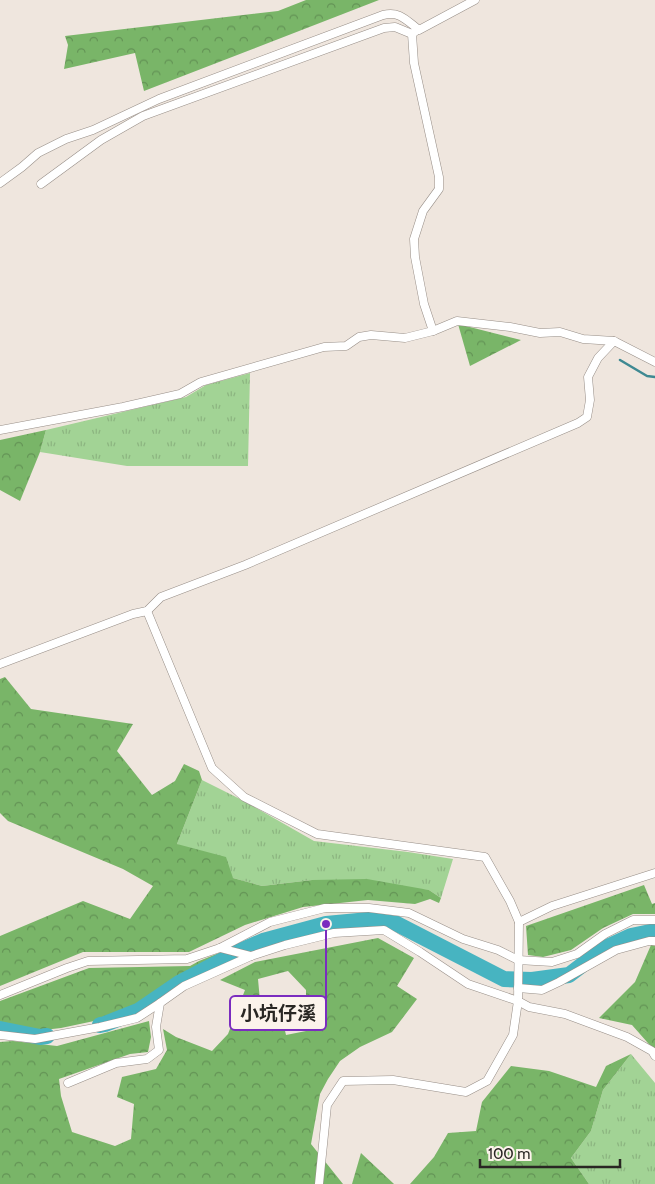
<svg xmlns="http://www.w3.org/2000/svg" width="655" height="1184" viewBox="0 0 655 1184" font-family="Cabin,'Noto Sans TC',sans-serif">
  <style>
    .grass { fill: url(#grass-tufts) }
    .forest { fill: url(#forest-crowns); fill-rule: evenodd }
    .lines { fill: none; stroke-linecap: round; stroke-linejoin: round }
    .stream { stroke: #3e8992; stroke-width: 2.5 }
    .river { stroke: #47b4c1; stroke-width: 16 }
    .minor-casing { stroke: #978e87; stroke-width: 9 }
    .minor { stroke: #fff; stroke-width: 8 }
    .leader { fill: none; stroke: #7b2cbf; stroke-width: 2 }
    .callout-dot { fill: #7b2cbf; stroke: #fcf3eb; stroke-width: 2 }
    .callout { fill: #fcf3eb; stroke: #7b2cbf; stroke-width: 2 }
    .callout-label { font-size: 19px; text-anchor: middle; font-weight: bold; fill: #292623 }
  </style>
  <defs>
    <pattern id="grass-tufts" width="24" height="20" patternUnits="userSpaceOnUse" patternTransform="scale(1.25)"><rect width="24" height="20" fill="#a2d395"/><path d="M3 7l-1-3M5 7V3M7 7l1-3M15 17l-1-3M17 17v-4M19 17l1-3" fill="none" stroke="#8cb580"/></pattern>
    <pattern id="forest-crowns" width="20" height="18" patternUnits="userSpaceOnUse" patternTransform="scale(1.25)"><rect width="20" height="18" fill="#79b568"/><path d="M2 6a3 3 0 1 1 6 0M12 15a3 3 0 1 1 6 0" fill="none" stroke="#639355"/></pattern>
  </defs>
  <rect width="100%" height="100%" fill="#efe6de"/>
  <g class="grass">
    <polygon points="250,373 248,466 127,466 40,452 46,430 186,397 206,385"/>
    <polygon points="202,780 242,800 314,841 408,852 453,859 441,898 429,890 312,880 262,886 233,878 177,844"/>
    <polygon points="631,1054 655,1083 655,1184 589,1184 571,1158 591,1131 603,1090"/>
  </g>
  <g class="forest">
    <polygon points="306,0 379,0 144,91 135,53 64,69 68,45 65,36 278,11"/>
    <polygon points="458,324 521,340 470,366"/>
    <polygon points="46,430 40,452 20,501 0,490 0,440"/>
    <polygon points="5,677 31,709 133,724 117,751 152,795 175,781 184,764 199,771 202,780 177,844 226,857 233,878 262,886 312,880 367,879 429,890 441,898 439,903 430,899 415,904 368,900 303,907 245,925 189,952 83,952 0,986 0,936 83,901 130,919 153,886 123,869 8,821 0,813 0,679"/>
    <polygon points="644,885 652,904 655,903 655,914 633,914 603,928 571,950 543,957 528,955 526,926"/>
    <path d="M378,938L414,958L397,986L417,999L392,1032L360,1047L340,1061L328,1079L320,1094L311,1144L343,1184H0V1042L13,1041L57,1046L149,1021L151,1037L148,1052L130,1054L59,1079L61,1096L72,1132L115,1146L131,1139L134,1104L117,1097L122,1077L156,1069L167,1050L163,1029L176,1037L212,1051L228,1034L245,990L220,980L255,962ZM288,971L306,990V1031L286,1035L282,1018L268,1026L260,1001L258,979Z"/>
    <polygon points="651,945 655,946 655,1051 632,1025 599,1018 635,982"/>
    <polygon points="219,953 223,960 176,986 132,1013 61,1028 35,1031 0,1030 0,1001 89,968 190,966 199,961"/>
    <polygon points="631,1054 603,1090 591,1131 571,1158 589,1184 410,1184 434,1157 448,1133 476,1131 482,1102 511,1066 549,1071 596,1087 606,1066"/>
    <polygon points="361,1153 394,1184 352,1184"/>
  </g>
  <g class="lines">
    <polyline class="stream" points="620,360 647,376 655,377"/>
    <g class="river">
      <polyline points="100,1025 105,1024 138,1011 179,983 240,951 263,941 326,924 369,920 397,924 504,979 532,980 569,975 603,949 631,936 655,931"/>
      <polyline points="0,1029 40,1037 47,1036"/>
    </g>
    <defs>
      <g id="minor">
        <polyline points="416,31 412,34 414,63 439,177 439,189 423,211 414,239 415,257 424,304 433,331"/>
        <path d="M0,183L22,167L38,153L66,139L93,130L159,99L383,15C400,11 406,20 419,30L475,0"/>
        <polyline points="41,184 101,140 143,116 384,28 395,27 412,34"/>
        <polyline points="0,430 123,407 180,394 201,382 324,347 346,346 359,337 371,335 405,338 433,331 457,321 510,327 540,333 560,332 583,339 614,341"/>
        <polyline points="147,611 212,768 244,797 317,834 485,857 510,901 519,922 518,1001 513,1035 487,1081 466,1092 393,1080 343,1081 327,1105 319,1184"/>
        <polyline points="0,664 133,614 147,611 161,597 245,565 578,423 587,417 590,400 588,377 598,358 614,341 655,362"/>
        <polyline points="519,922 552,906 655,873"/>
        <polyline points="220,948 251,956"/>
        <polyline points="518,988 542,990 559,982 616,950 649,941 655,941"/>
        <polyline points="0,995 67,968 88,961 187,959 220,948 270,922 325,908 369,908 409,913 463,939 498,950 518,960 552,962 577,954 605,934 633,920 655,920"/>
        <polyline points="0,1035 35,1039 100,1027 137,1018 160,1003"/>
        <polyline points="68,1083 116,1063 147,1059 159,1050 156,1027 160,1003 184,986 251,956 285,945 334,933 384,930 420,952 468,984 518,1001 529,1007 565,1014 627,1037 652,1051 655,1056"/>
      </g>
    </defs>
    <use href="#minor" class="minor-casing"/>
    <use href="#minor" class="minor"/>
  </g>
  <path class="leader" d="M326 924L326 1013"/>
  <circle class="callout-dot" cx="326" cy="924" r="5"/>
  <rect class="callout" x="230" y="996" width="96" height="34" rx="5"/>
  <g class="callout-label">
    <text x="278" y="1020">小坑仔溪</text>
  </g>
  <path d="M480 1159v8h140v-8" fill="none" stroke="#292623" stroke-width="2.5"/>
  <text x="488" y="1159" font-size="15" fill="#292623" stroke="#fcf3eb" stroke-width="4" paint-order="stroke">100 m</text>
</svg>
